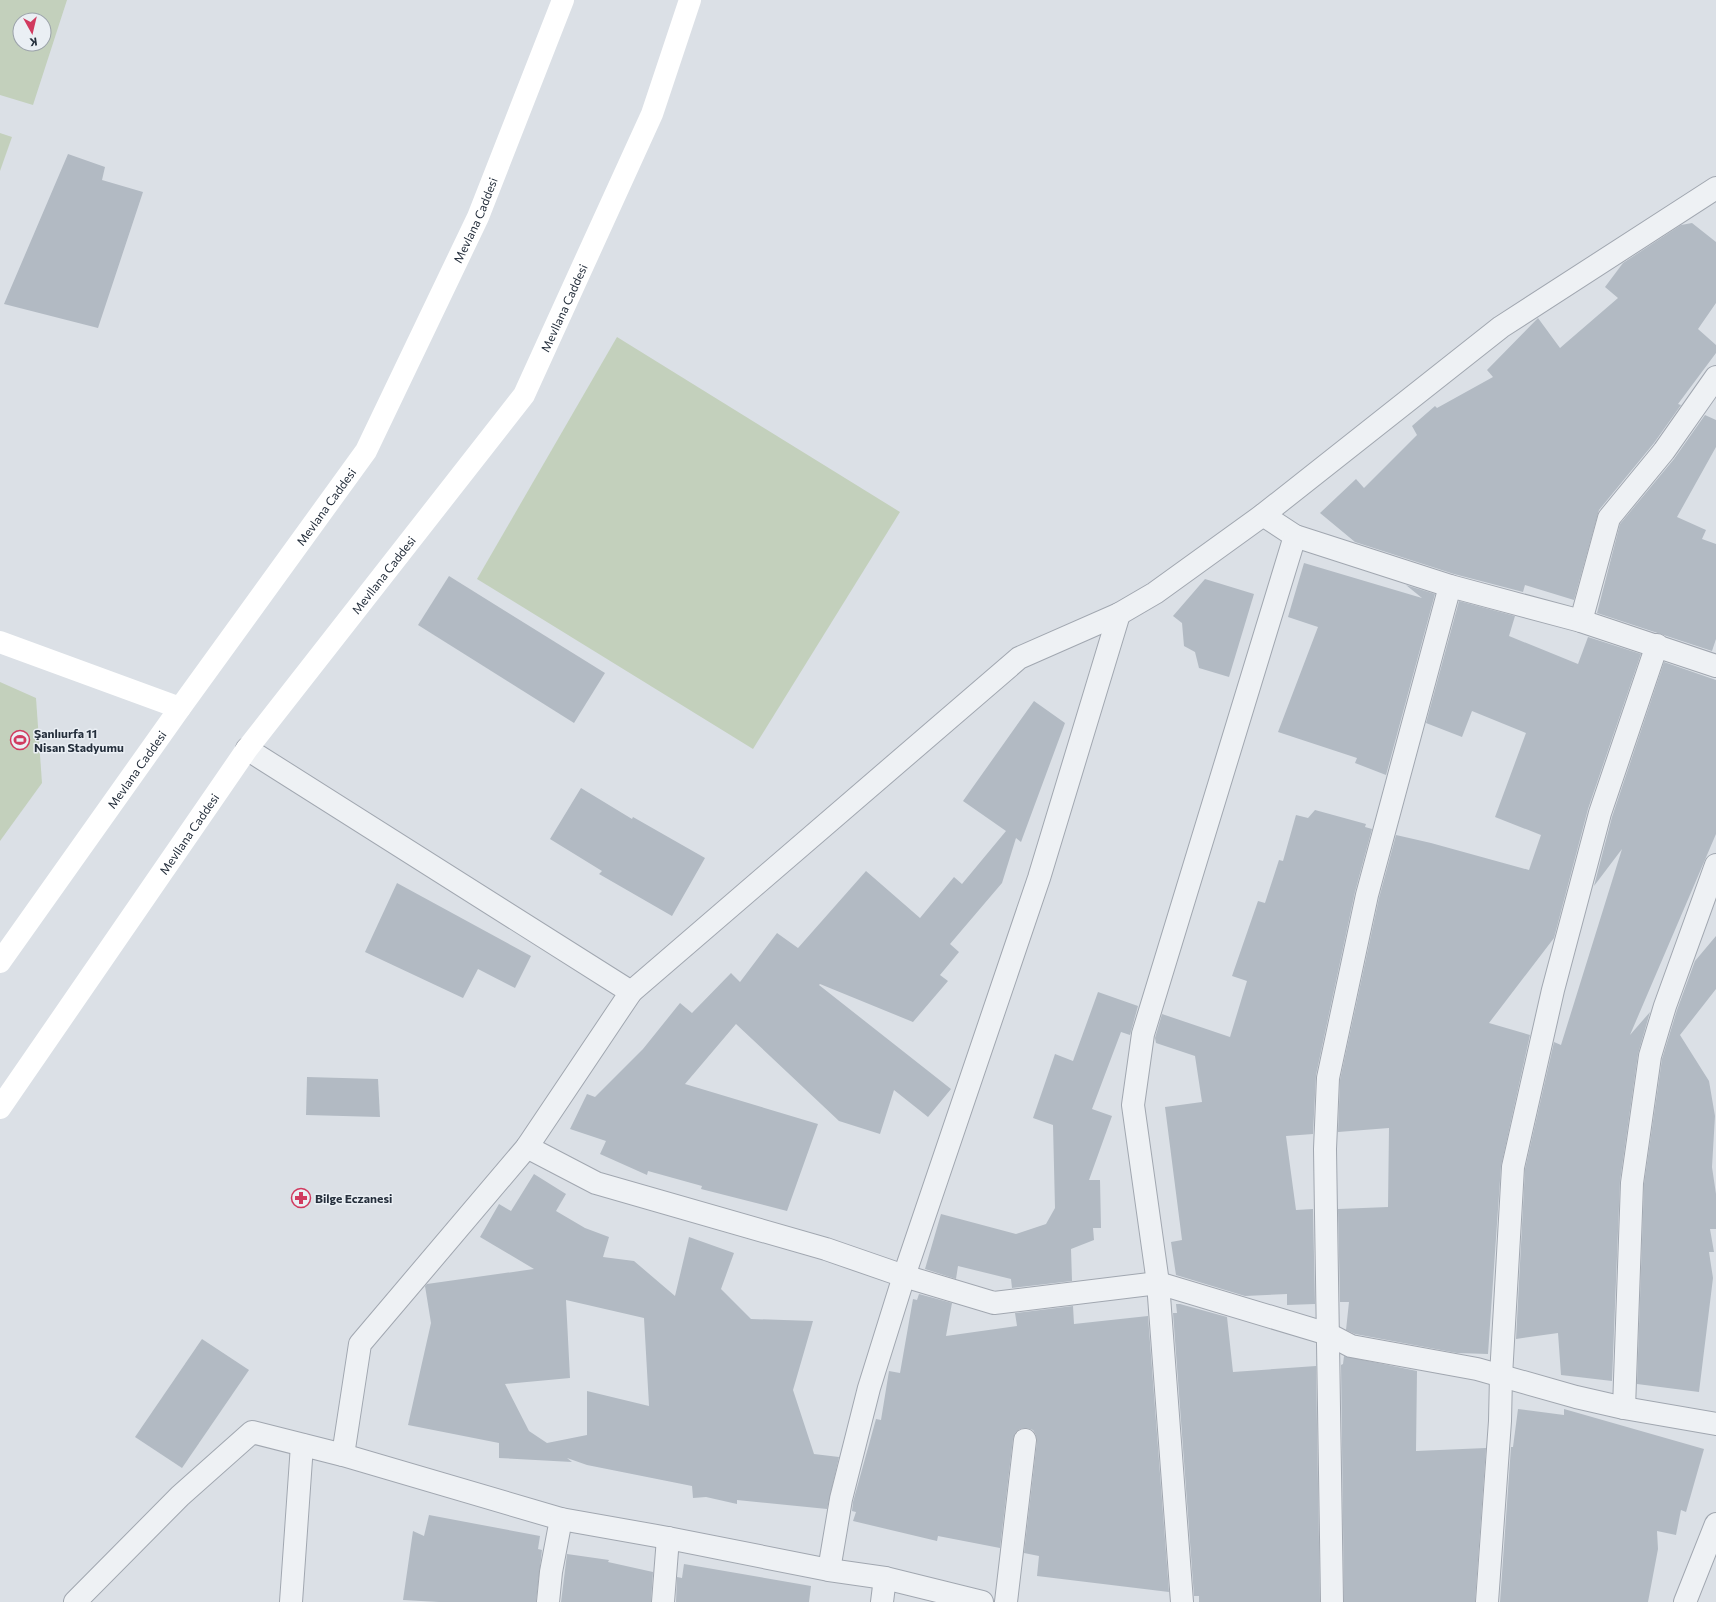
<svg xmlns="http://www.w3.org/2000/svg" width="1716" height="1602" viewBox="0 0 1716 1602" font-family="Commissioner,sans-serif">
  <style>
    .green { fill: #c3d0bc; fill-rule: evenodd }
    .building { fill: #b2bac3; fill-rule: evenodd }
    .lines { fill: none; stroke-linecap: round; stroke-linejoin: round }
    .street-casing { stroke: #a1a7b0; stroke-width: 24 }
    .street { stroke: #eef1f4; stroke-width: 22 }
    .secondary { stroke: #fff; stroke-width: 22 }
    .labels { text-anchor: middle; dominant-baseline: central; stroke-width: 3; stroke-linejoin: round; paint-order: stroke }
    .street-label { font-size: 12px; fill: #252f3c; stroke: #eaeff4 }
    .poi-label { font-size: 12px; font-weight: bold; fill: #252f3c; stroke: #eaeff4; text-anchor: start }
  </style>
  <rect width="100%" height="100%" fill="#dbe0e6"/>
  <g class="green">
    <path d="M0,0H67L33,105L0,95ZM20,20H44V44H20Z"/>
    <polygon points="0,133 12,137 0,171"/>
    <polygon points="617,337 900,512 753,749 477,579"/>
    <polygon points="0,682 36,698 42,783 0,841"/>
  </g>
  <g class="building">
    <polygon points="68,154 105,167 102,180 143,192 98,328 4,304"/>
    <polygon points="1692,223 1716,242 1716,303 1698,329 1716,345 1716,353 1678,404 1681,405 1654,443 1599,510 1574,600 1525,585 1523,592 1454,574 1355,542 1320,513 1356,479 1364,488 1417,435 1412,426 1435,406 1437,408 1493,377 1487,370 1538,318 1560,348 1618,298 1605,287 1623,263 1681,225"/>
    <polygon points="1705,415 1716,420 1716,447 1677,517 1706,530 1702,539 1716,544 1716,639 1712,651 1597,613 1620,524 1674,459"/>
    <polygon points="1304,563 1422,598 1406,585 1435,594 1386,775 1355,763 1357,758 1278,732 1318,627 1288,617"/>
    <polygon points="449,576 605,673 574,723 418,625"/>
    <polygon points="1205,579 1254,594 1229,677 1199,668 1195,652 1184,646 1182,623 1173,616"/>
    <polygon points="1459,601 1515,616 1509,636 1578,664 1588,637 1641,654 1588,809 1554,938 1489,1023 1530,1035 1501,1166 1488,1354 1457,1353 1355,1334 1346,1330 1349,1302 1340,1302 1338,1209 1388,1207 1389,1128 1338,1132 1340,1080 1379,898 1396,835 1431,843 1529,870 1541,835 1495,817 1526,733 1472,711 1462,737 1426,723"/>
    <polygon points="1664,662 1716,680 1716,834 1630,1035 1650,1012 1638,1054 1620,1181 1612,1381 1561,1375 1558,1333 1516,1339 1525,1169 1554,1042 1561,1045 1622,849 1594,886 1612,817"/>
    <polygon points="1034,701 1065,723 1021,842 1016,838 1002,883 950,944 959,952 940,975 948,981 913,1022 820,984 819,985 951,1089 928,1117 894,1090 880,1134 839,1121 736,1024 685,1084 818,1124 787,1211 701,1189 702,1186 648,1171 647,1175 600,1154 606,1141 570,1129 587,1094 595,1097 643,1049 680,1003 692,1013 731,973 740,982 777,933 798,948 866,871 920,918 954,877 962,884 1006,831 963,801"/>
    <polygon points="581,788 632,819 633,817 705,858 672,916 599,874 602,871 550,839"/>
    <polygon points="1315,810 1366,824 1365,827 1372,829 1355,892 1316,1075 1313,1134 1286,1136 1296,1210 1313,1209 1315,1304 1287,1305 1287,1294 1245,1296 1176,1275 1171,1242 1182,1240 1165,1107 1202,1102 1195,1056 1156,1043 1155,1038 1162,1014 1230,1037 1247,981 1232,976 1258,901 1265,903 1279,860 1283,861 1296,815 1308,818"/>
    <polygon points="397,883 531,956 515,988 478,969 463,998 365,952"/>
    <polygon points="1716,936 1716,989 1680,1035 1709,1081 1715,1116 1712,1167 1716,1194 1716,1229 1710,1229 1714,1252 1709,1252 1713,1278 1699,1392 1637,1384 1644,1184 1662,1059 1677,1010 1695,961"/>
    <polygon points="1098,992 1138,1006 1130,1035 1121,1032 1092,1109 1112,1116 1089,1180 1100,1180 1101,1228 1093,1228 1094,1240 1071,1249 1072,1281 1012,1288 1011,1279 958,1266 956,1279 925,1269 941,1214 1016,1234 1046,1224 1055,1208 1053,1125 1033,1118 1055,1054 1073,1061"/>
    <polygon points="307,1077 378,1079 380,1117 306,1115"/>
    <path d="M534,1174L566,1194L556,1211L585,1228L609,1237L603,1257L634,1261L675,1296L689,1237L734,1253L721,1289L751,1319L813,1321L793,1390L814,1454L839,1457L827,1509L737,1500V1504L706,1497L693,1498L692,1486L587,1465L567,1458L572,1462L499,1458V1443L408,1425L431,1323L425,1286L427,1284L534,1269L480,1237L499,1204L511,1211ZM566,1300L644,1318L649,1406L587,1391V1435L547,1443L529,1431L505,1384L570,1378Z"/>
    <polygon points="919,1294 952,1303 946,1336 1017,1326 1015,1313 1073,1306 1074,1324 1148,1316 1169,1592 1037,1576 1039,1556 1024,1553 1037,1441 1036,1435 1033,1430 1027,1428 1020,1429 1015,1433 1013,1439 1000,1548 938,1536 937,1541 853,1521 856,1512 852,1511 853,1502 876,1419 881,1420 889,1371 900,1373 913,1299 917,1300"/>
    <polygon points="1180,1304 1227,1317 1233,1372 1316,1366 1320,1602 1199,1602 1199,1596 1194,1596 1173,1313 1177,1313 1176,1304"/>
    <polygon points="202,1339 249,1370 182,1468 135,1437"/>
    <polygon points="1344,1356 1417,1371 1416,1451 1486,1448 1475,1602 1344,1602 1341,1365 1343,1364"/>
    <polygon points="1518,1409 1564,1415 1564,1409 1704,1449 1686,1512 1681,1510 1676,1535 1657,1531 1658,1549 1648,1602 1500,1602 1511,1447 1513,1447"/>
    <polygon points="429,1515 540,1536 538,1549 542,1550 536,1602 439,1602 403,1600 413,1531 424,1536"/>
    <polygon points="567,1554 609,1560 608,1562 653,1572 651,1602 561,1602"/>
    <polygon points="684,1564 811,1586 809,1602 676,1602 677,1577 682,1578"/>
  </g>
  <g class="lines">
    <defs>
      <g id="street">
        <polyline points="1263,515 1295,536 1450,586 1581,621 1716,666"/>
        <polyline points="1581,621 1609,518 1664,451 1716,377"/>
        <polyline points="247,749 631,992"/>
        <polyline points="527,1147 596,1183 826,1249 904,1276 994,1303 1158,1283 1328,1334 1351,1346 1477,1369 1576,1397 1624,1408 1716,1424"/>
        <polyline points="1624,1408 1632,1183 1650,1056 1665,1006 1716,865"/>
        <polyline points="343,1455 360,1344 527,1147 631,992 1019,658 1119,614 1155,593 1263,515 1501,327 1716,188"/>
        <polyline points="829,1570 841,1499 869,1388 904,1276 1039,878 1119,614"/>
        <polyline points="75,1602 180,1496 252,1432 343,1455 561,1519 668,1538 829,1570 885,1578 982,1602"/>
        <polyline points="291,1602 302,1445"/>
        <polyline points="548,1602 551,1572 561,1519"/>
        <polyline points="663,1602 668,1538"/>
        <polyline points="882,1602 885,1578"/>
        <polyline points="1006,1602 1025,1440"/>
        <polyline points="1182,1602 1158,1283 1133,1105 1143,1034 1295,536"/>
        <polyline points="1332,1602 1325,1149 1328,1078 1367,895 1450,586"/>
        <polyline points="1487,1602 1500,1421 1501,1376 1513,1167 1553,990 1600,813 1657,645"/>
        <polyline points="1685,1602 1716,1524"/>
      </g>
    </defs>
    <use href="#street" class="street-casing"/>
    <use href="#street" class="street"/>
    <g class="secondary">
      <polyline points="0,642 180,708"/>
      <path id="s1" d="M0,962L180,708L366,451L478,217L563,0"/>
      <path id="s2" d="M0,1108L247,749L524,395L652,114L690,0"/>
    </g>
  </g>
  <defs>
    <symbol id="stadium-ring" viewBox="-11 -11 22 22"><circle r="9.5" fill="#eaeff4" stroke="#d13a5f" stroke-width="1.5"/><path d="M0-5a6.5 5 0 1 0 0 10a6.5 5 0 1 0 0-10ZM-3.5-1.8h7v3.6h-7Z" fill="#d13a5f"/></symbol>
    <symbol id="pharmacy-ring" viewBox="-11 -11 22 22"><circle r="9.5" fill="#eaeff4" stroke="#d13a5f" stroke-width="1.5"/><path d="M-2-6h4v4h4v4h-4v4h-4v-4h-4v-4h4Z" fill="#d13a5f"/></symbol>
  </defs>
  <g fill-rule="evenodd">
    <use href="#stadium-ring" x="9" y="729" width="22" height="22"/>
    <use href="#pharmacy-ring" x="290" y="1187" width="22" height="22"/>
  </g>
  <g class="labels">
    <g class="street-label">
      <text stroke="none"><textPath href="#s1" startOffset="884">Mevlana Caddesi</textPath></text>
      <text stroke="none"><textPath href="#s2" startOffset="981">Mevllana Caddesi</textPath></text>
      <text stroke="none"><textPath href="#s1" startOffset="560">Mevlana Caddesi</textPath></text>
      <text stroke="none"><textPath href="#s2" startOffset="657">Mevllana Caddesi</textPath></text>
      <text stroke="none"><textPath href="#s1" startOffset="236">Mevlana Caddesi</textPath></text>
      <text stroke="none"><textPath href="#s2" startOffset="333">Mevllana Caddesi</textPath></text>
    </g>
    <g class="poi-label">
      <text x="34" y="733">Şanlıurfa 11<tspan x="34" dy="14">Nisan Stadyumu</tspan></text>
      <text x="315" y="1198">Bilge Eczanesi</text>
    </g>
  </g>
  <g transform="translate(32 32) rotate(172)"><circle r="19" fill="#eaeff4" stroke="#9ba2aa"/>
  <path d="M0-3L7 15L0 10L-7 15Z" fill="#d13a5f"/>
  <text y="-6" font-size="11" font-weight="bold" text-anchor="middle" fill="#252f3c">K</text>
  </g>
</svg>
